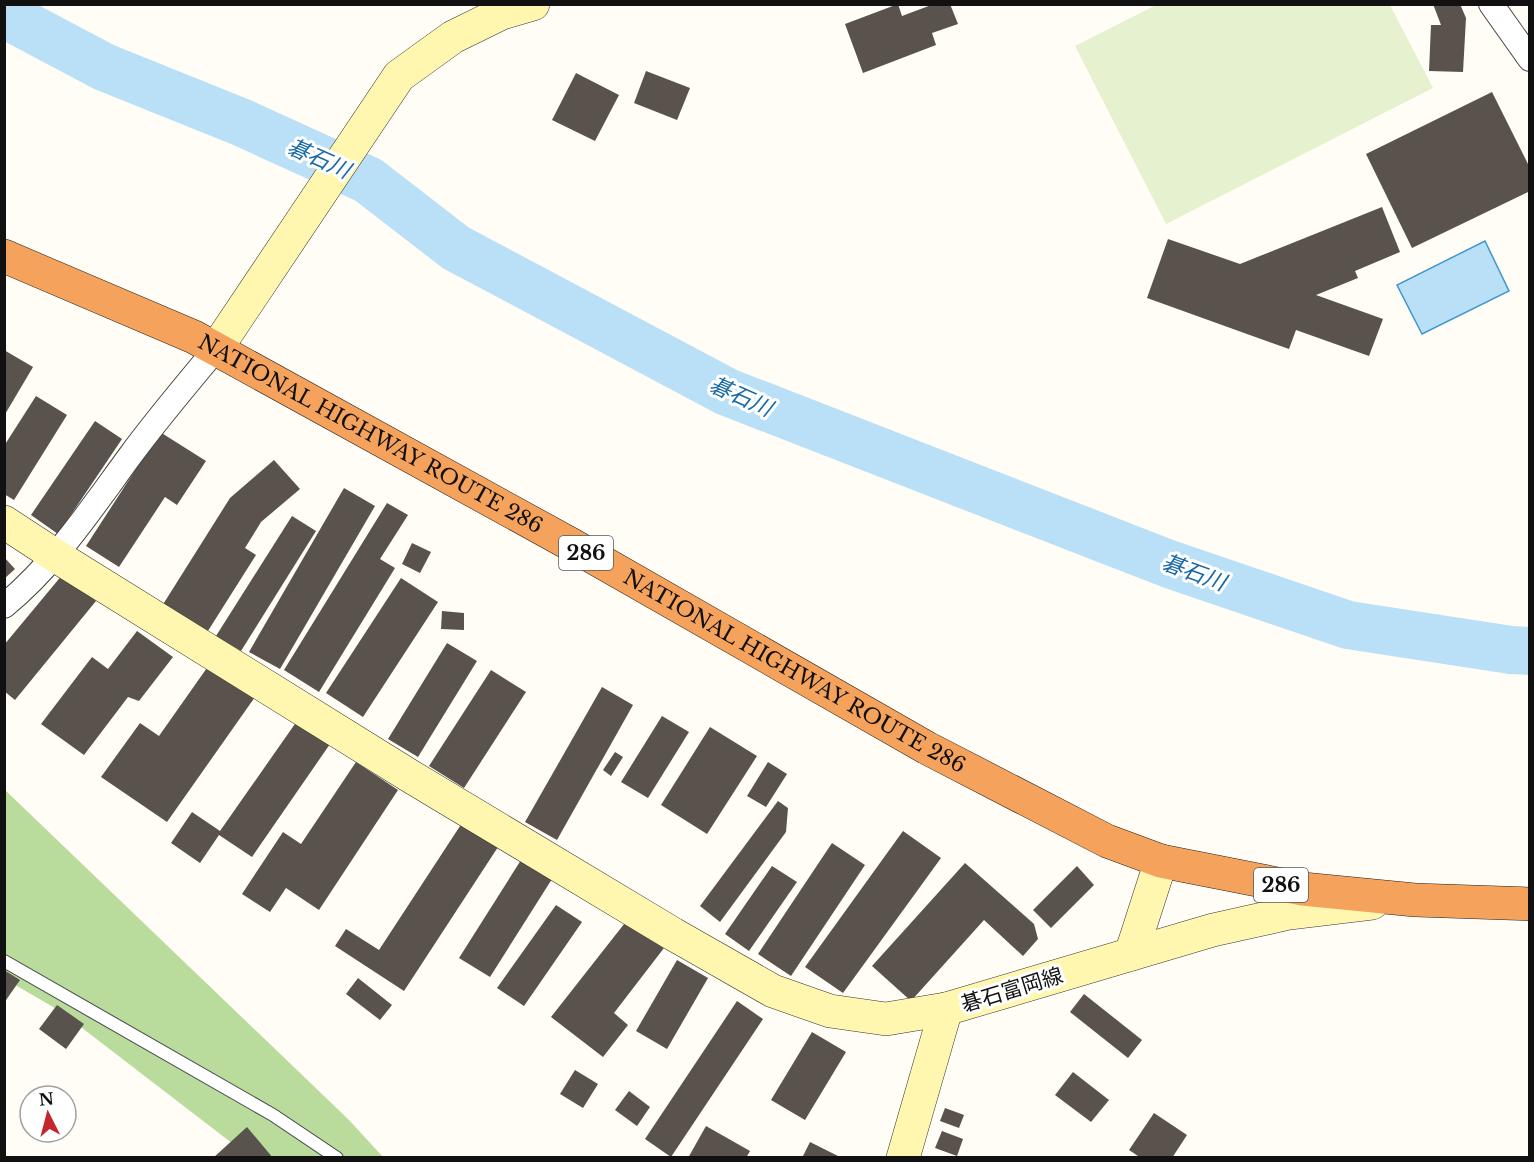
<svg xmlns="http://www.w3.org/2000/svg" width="1534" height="1162" font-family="'Libre Baskerville','Noto Sans JP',serif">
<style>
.forest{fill:#b9dc9c}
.pitch{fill:#e6f2cf}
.water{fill:#b9e0f7;stroke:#3f96cf;stroke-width:1.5}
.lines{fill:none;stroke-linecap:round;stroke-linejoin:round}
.river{stroke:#b9e0f7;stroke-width:48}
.building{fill:#5a524d}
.lane-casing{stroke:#444;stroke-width:14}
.street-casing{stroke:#444;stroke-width:26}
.secondary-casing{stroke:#333;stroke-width:34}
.highway-casing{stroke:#222;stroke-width:34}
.lane{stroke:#fff;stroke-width:12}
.street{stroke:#fff;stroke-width:24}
.secondary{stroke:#fff6b0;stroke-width:33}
.highway{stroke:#f5a25d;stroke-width:33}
.labels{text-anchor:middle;stroke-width:6;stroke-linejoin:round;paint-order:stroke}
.shield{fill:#fff;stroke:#585858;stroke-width:1.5}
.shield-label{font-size:20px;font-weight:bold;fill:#111}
.street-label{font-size:21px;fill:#111;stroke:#fff}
.water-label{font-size:22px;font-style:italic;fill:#1768a6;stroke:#fff}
</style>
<rect width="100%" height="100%" fill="#fffdf5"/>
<!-- forest -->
<polygon class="forest" points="4,789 349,1120 383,1157 250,1157 60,1011 5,979"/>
<!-- pitch -->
<polygon class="pitch" points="1156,5 1390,5 1433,88 1166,224 1075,46"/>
<!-- water -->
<polygon class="water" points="1485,241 1509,291 1422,334 1397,285"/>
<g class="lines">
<!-- river -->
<polyline class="river" points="4,14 104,67 243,123 368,180 456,248 727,392 1169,564 1348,625 1511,650 1530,651"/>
</g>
<!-- building -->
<g class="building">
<polygon points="898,4 902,16 934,4 950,4 958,24 932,33 936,45 863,73 845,24"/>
<polygon points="1433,4 1460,4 1466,18 1463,72 1429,71 1431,25 1441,25"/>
<polygon points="646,71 690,88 677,120 634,103"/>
<polygon points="576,73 619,95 595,141 552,120"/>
<polygon points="1492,92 1530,168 1530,191 1412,248 1366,154"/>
<polygon points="1382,207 1400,252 1355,271 1358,278 1316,295 1383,319 1369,356 1296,330 1289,349 1147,298 1168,239 1240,264"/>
<polygon points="4,350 33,367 4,416"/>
<polygon points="36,396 67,415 14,500 4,494 4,446"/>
<polygon points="95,421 122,439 58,534 31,515"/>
<polygon points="160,432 206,461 177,505 165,497 119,567 86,546"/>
<polygon points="274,460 300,489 261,522 245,548 256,555 206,634 162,606 230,498"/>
<polygon points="344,488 375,506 280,669 249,652"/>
<polygon points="387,503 408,515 380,559 395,568 319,692 284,670"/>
<polygon points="292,516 316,531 241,651 216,636"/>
<polygon points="412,543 431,552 420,573 402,564"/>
<polygon points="4,557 15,569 4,579"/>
<polygon points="63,574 96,601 15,700 4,691 4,645"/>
<polygon points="401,578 438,602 363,717 326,693"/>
<polygon points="442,611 464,613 464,630 441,629"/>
<polygon points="137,631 173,657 139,701 128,697 84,755 41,724 92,657 108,669"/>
<polygon points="447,643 477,661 418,757 388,739"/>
<polygon points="209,665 255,697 167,822 101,777 140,723 159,736"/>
<polygon points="491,670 526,692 464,788 429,766"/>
<polygon points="602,687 633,705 557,840 525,822"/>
<polygon points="662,716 689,732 648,798 621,782"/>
<polygon points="297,721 330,744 252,857 219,835 200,863 171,843 192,812 220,831"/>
<polygon points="710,727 757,756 707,834 661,805"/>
<polygon points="615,752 623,757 611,776 603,770"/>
<polygon points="356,762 398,790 319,910 286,888 270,912 242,894 283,832 301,844"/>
<polygon points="768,762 787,774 766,807 747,796"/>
<polygon points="778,801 788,808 786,832 720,922 700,906"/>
<polygon points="462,823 498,847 404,991 335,946 346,929 379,950"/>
<polygon points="903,831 941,858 843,993 805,967"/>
<polygon points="832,843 865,865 791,976 758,954"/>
<polygon points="521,860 552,879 490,977 459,958"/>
<polygon points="965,863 1034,924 1038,939 1023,956 984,920 911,1001 872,966"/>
<polygon points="772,866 797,882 749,951 725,934"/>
<polygon points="1077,866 1094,885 1051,928 1033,910"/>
<polygon points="556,905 582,922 524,1006 497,988"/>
<polygon points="628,919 664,948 614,1013 628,1025 603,1057 551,1017"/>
<polygon points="677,960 708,978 667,1049 636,1031"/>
<polygon points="4,970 20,980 4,1003"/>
<polygon points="358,978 392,1005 380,1020 346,994"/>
<polygon points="1084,994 1142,1040 1128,1058 1070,1012"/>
<polygon points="737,1001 763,1019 671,1157 645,1139"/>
<polygon points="57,1005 84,1024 66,1049 39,1029"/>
<polygon points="812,1032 846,1052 805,1120 771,1100"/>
<polygon points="575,1070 598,1084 583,1108 560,1094"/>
<polygon points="1073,1072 1109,1100 1091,1122 1055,1095"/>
<polygon points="629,1091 650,1107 637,1126 615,1110"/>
<polygon points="945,1108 964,1115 959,1128 940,1121"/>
<polygon points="1154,1113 1187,1135 1172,1158 1141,1158 1129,1150"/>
<polygon points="706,1126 750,1151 746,1158 688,1158"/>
<polygon points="247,1127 273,1158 213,1158"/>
<polygon points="942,1131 963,1139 957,1156 935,1148"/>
<polygon points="810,1142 842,1158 802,1158"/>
</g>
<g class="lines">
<defs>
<polyline id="lane" points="4,961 273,1115 337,1158"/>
<g id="street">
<polyline points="1491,4 1530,59"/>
<path d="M4,606C55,564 91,509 130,456C157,419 187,384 216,349"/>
</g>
<g id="secondary">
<polyline points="216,349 399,76 453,37 502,13 533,4"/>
<polyline points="4,522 56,556 410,776 673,934 773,991 830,1011 886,1019 946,1009"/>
<polyline points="1131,954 1161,861"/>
<polyline points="903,1158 946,1009 1213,930 1289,913 1372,903"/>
</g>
<g id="highway">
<path id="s1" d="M4,256L194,337L572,545L927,748L1107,841L1161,861L1303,889L1415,900L1530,904"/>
</g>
</defs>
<!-- lane casing -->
<use href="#lane" class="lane-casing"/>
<!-- street casing -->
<use href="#street" class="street-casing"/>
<!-- secondary casing -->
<use href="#secondary" class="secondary-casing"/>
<!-- highway casing -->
<use href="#highway" class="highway-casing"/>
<!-- lane -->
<use href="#lane" class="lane"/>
<!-- street -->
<use href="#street" class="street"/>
<!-- secondary -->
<use href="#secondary" class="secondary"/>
<!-- highway -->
<use href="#highway" class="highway"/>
</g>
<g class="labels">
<!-- shield labels -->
<g class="shield">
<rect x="559" y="536" width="54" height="34" rx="4.5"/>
<rect x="1254" y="868" width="54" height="34" rx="4.5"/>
</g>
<g class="shield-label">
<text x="586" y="560">286</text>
<text x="1281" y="892">286</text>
</g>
<!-- street labels -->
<g class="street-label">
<text dy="7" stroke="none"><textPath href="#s1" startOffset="408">NATIONAL HIGHWAY ROUTE 286</textPath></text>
<text dy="7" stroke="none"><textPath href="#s1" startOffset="894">NATIONAL HIGHWAY ROUTE 286</textPath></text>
<text transform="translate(1012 990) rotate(-17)" y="7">碁石富岡線</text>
</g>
<!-- water labels -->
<g class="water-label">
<text transform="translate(319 158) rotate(24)" y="8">碁石川</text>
<text transform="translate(741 396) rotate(24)" y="8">碁石川</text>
<text transform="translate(1194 572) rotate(20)" y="8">碁石川</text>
</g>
</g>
<!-- border -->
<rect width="1534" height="1162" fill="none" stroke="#111111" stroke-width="12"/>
<!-- north arrow -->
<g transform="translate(48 1114) rotate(354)"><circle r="28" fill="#ffffff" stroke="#a0a0a0" stroke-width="1.5"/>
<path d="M0-4.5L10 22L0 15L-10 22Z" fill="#c4262e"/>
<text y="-9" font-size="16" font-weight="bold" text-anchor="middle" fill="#111111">N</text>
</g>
</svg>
